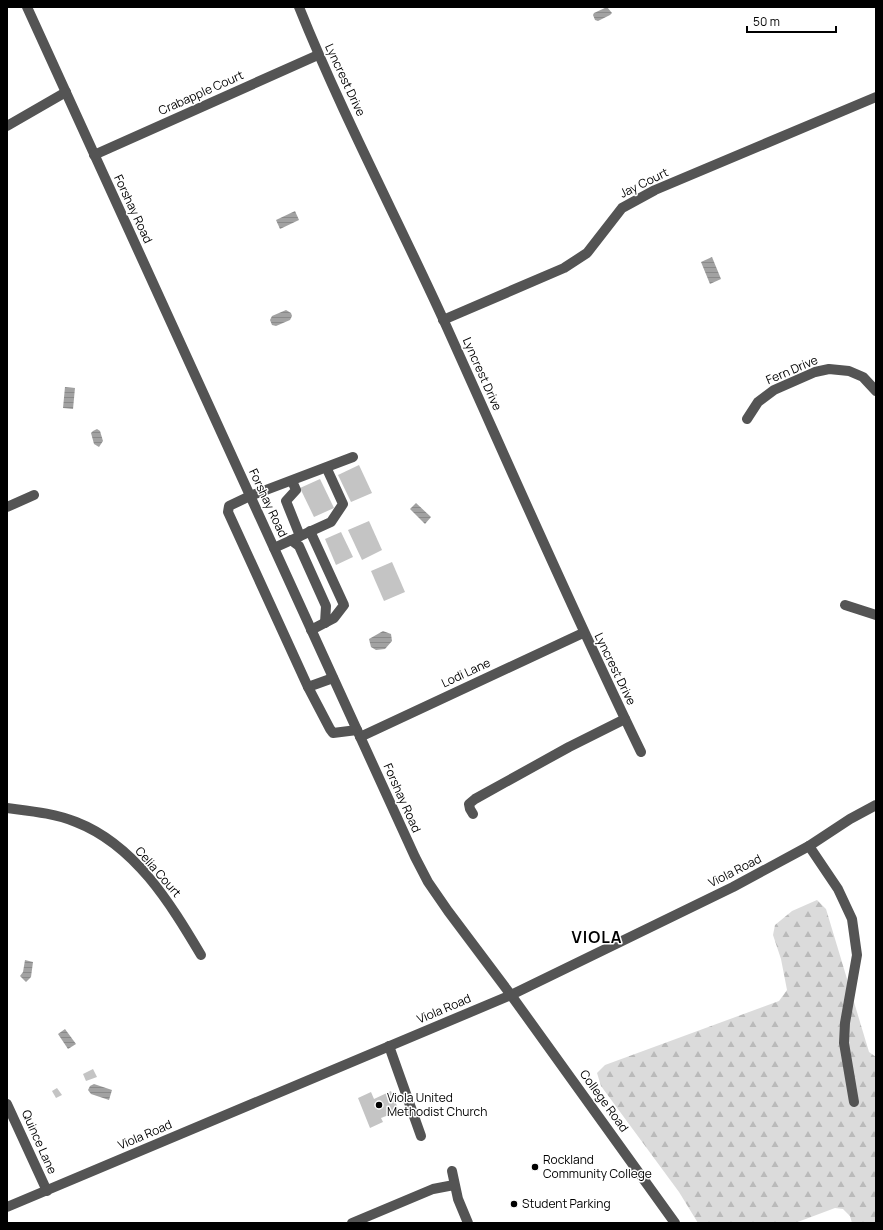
<svg xmlns="http://www.w3.org/2000/svg" width="883" height="1230" font-family="Manrope,sans-serif">
<style>
.forest{fill:url(#forest-firs)}
.water{fill:url(#water-rules)}
.building{fill:#c4c4c4}
.lines{fill:none;stroke-linecap:round;stroke-linejoin:round}
.minor{stroke:#545454;stroke-width:10}
.poi-dot{fill:#000;stroke:#fff;stroke-width:1.5}
.labels{text-anchor:middle;stroke-width:3;stroke-linejoin:round;paint-order:stroke}
.street-label{font-size:12px;fill:#000;stroke:#fff}
.poi-label{font-size:12px;fill:#000;stroke:#fff;text-anchor:start}
.district-label{font-size:16px;font-weight:bold;letter-spacing:1px;fill:#000;stroke:#fff}
</style>
<defs>
<pattern id="forest-firs" width="22" height="20" patternUnits="userSpaceOnUse"><rect width="22" height="20" fill="#dbdbdb"/><path d="M5 1l3.5 6h-7zM16 11l3.5 6h-7z" fill="#bababa"/></pattern>
<pattern id="water-rules" width="6" height="5" patternUnits="userSpaceOnUse"><rect width="6" height="5" fill="#a2a2a2"/><path d="M0 2.5h6" fill="none" stroke="#8a8a8a"/></pattern>
</defs>
<rect width="100%" height="100%" fill="#fff"/>
<!-- forest -->
<polygon class="forest" points="817,900 826,909 869,1052 876,1057 876,1223 852,1223 850,1216 843,1209 835,1208 795,1223 698,1223 679,1192 601,1086 597,1073 605,1065 779,1001 787,990 781,959 773,935 775,925 792,911"/>
<!-- water -->
<g class="water">
<polygon points="607,7 612,13 610,15 598,21 595,20 593,15 594,13"/>
<polygon points="295,211 299,220 280,229 276,220"/>
<polygon points="712,257 721,279 710,284 701,262"/>
<polygon points="286,310 291,313 292,316 290,320 276,326 272,325 270,320 272,316"/>
<polygon points="65,387 75,388 73,409 63,408"/>
<polygon points="97,429 100,431 103,441 99,447 94,444 91,433 93,431"/>
<polygon points="416,503 431,517 425,524 410,509"/>
<polygon points="383,631 391,634 392,641 385,649 376,650 371,647 369,639"/>
<polygon points="25,960 33,962 31,977 26,982 20,976 23,972"/>
<polygon points="65,1029 76,1044 68,1049 58,1034"/>
<polygon points="94,1084 112,1090 109,1100 91,1094 88,1090 90,1086"/>
</g>
<!-- building -->
<g class="building">
<polygon points="359,465 372,493 351,502 338,475"/>
<polygon points="320,479 334,508 314,517 300,488"/>
<polygon points="369,521 382,550 362,560 348,530"/>
<polygon points="341,532 353,557 336,565 325,539"/>
<polygon points="392,562 405,592 384,601 371,571"/>
<polygon points="93,1069 97,1077 86,1081 83,1074"/>
<polygon points="57,1088 62,1095 56,1098 52,1091"/>
<polygon points="391,1091 399,1111 381,1118 383,1122 370,1128 358,1098 371,1092 374,1099"/>
</g>
<g class="lines">
<!-- minor -->
<g class="minor">
<polyline points="27,7 415,857 428,882 448,911 511,995 675,1223"/>
<path d="M299,7C342,114 396,216 444,321C509,465 572,610 641,752"/>
<polyline points="7,126 66,92"/>
<polyline points="94,155 318,55"/>
<polyline points="443,320 564,268 587,253 622,208 655,190 876,97"/>
<polyline points="747,419 758,402 774,390 815,372 829,369 849,371 863,377 876,391"/>
<polyline points="292,481 296,490 286,501 300,536"/>
<polyline points="7,507 34,495"/>
<polyline points="310,531 344,605 334,618 311,630"/>
<polyline points="291,540 299,546 326,606 325,623"/>
<polyline points="274,548 331,522 343,504 327,469"/>
<polyline points="845,605 876,615"/>
<polyline points="333,678 308,687 330,729 333,733 357,730"/>
<polyline points="308,687 228,512 229,506 250,496 353,457"/>
<polyline points="360,737 583,633"/>
<path d="M7,808C30,811 54,813 76,822C135,845 170,903 201,955"/>
<polyline points="473,814 470,809 469,804 475,799 569,747 625,719"/>
<polyline points="809,846 838,889 852,919 857,955 845,1023 844,1043 854,1102"/>
<polyline points="389,1046 421,1136"/>
<polyline points="7,1104 47,1191"/>
<polyline points="452,1171 458,1199 468,1223"/>
<polyline points="7,1207 511,995 733,887 809,846 850,819 876,805"/>
<polyline points="352,1223 433,1189 454,1185"/>
</g>
</g>
<!-- markers -->
<g class="poi-dot">
<circle cx="379" cy="1105" r="4"/>
<circle cx="535" cy="1167" r="4"/>
<circle cx="514" cy="1204" r="4"/>
</g>
<g class="labels">
<!-- street labels -->
<g class="street-label">
<text transform="translate(345 80) rotate(65)" y="4">Lyncrest Drive</text>
<text transform="translate(201 93) rotate(-24)" y="4">Crabapple Court</text>
<text transform="translate(644 183) rotate(-26)" y="4">Jay Court</text>
<text transform="translate(133 209) rotate(65)" y="4">Forshay Road</text>
<text transform="translate(792 370) rotate(-23)" y="4">Fern Drive</text>
<text transform="translate(482 374) rotate(66)" y="4">Lyncrest Drive</text>
<text transform="translate(268 503) rotate(65)" y="4">Forshay Road</text>
<text transform="translate(615 669) rotate(64)" y="4">Lyncrest Drive</text>
<text transform="translate(466 673) rotate(-25)" y="4">Lodi Lane</text>
<text transform="translate(402 798) rotate(66)" y="4">Forshay Road</text>
<text transform="translate(735 871) rotate(-27)" y="4">Viola Road</text>
<text transform="translate(158 872) rotate(49)" y="4">Celia Court</text>
<text transform="translate(444 1009) rotate(-23)" y="4">Viola Road</text>
<text transform="translate(604 1101) rotate(54)" y="4">College Road</text>
<text transform="translate(145 1135) rotate(-23)" y="4">Viola Road</text>
<text transform="translate(39 1142) rotate(66)" y="4">Quince Lane</text>
</g>
<!-- poi labels -->
<g class="poi-label">
<text x="387" y="1102">Viola United<tspan x="387" dy="14">Methodist Church</tspan></text>
<text x="543" y="1164">Rockland<tspan x="543" dy="14">Community College</tspan></text>
<text x="522" y="1208">Student Parking</text>
</g>
<!-- district labels -->
<g class="district-label">
<text x="597" y="943">VIOLA</text>
</g>
</g>
<!-- border -->
<rect width="883" height="1230" fill="none" stroke="#000000" stroke-width="16"/>
<!-- scale -->
<path d="M747 26v6h89v-6" fill="none" stroke="#000000" stroke-width="2"/>
<text x="753" y="26" font-size="12" fill="#000000" stroke="#ffffff" stroke-width="3" paint-order="stroke">50 m</text>
</svg>
